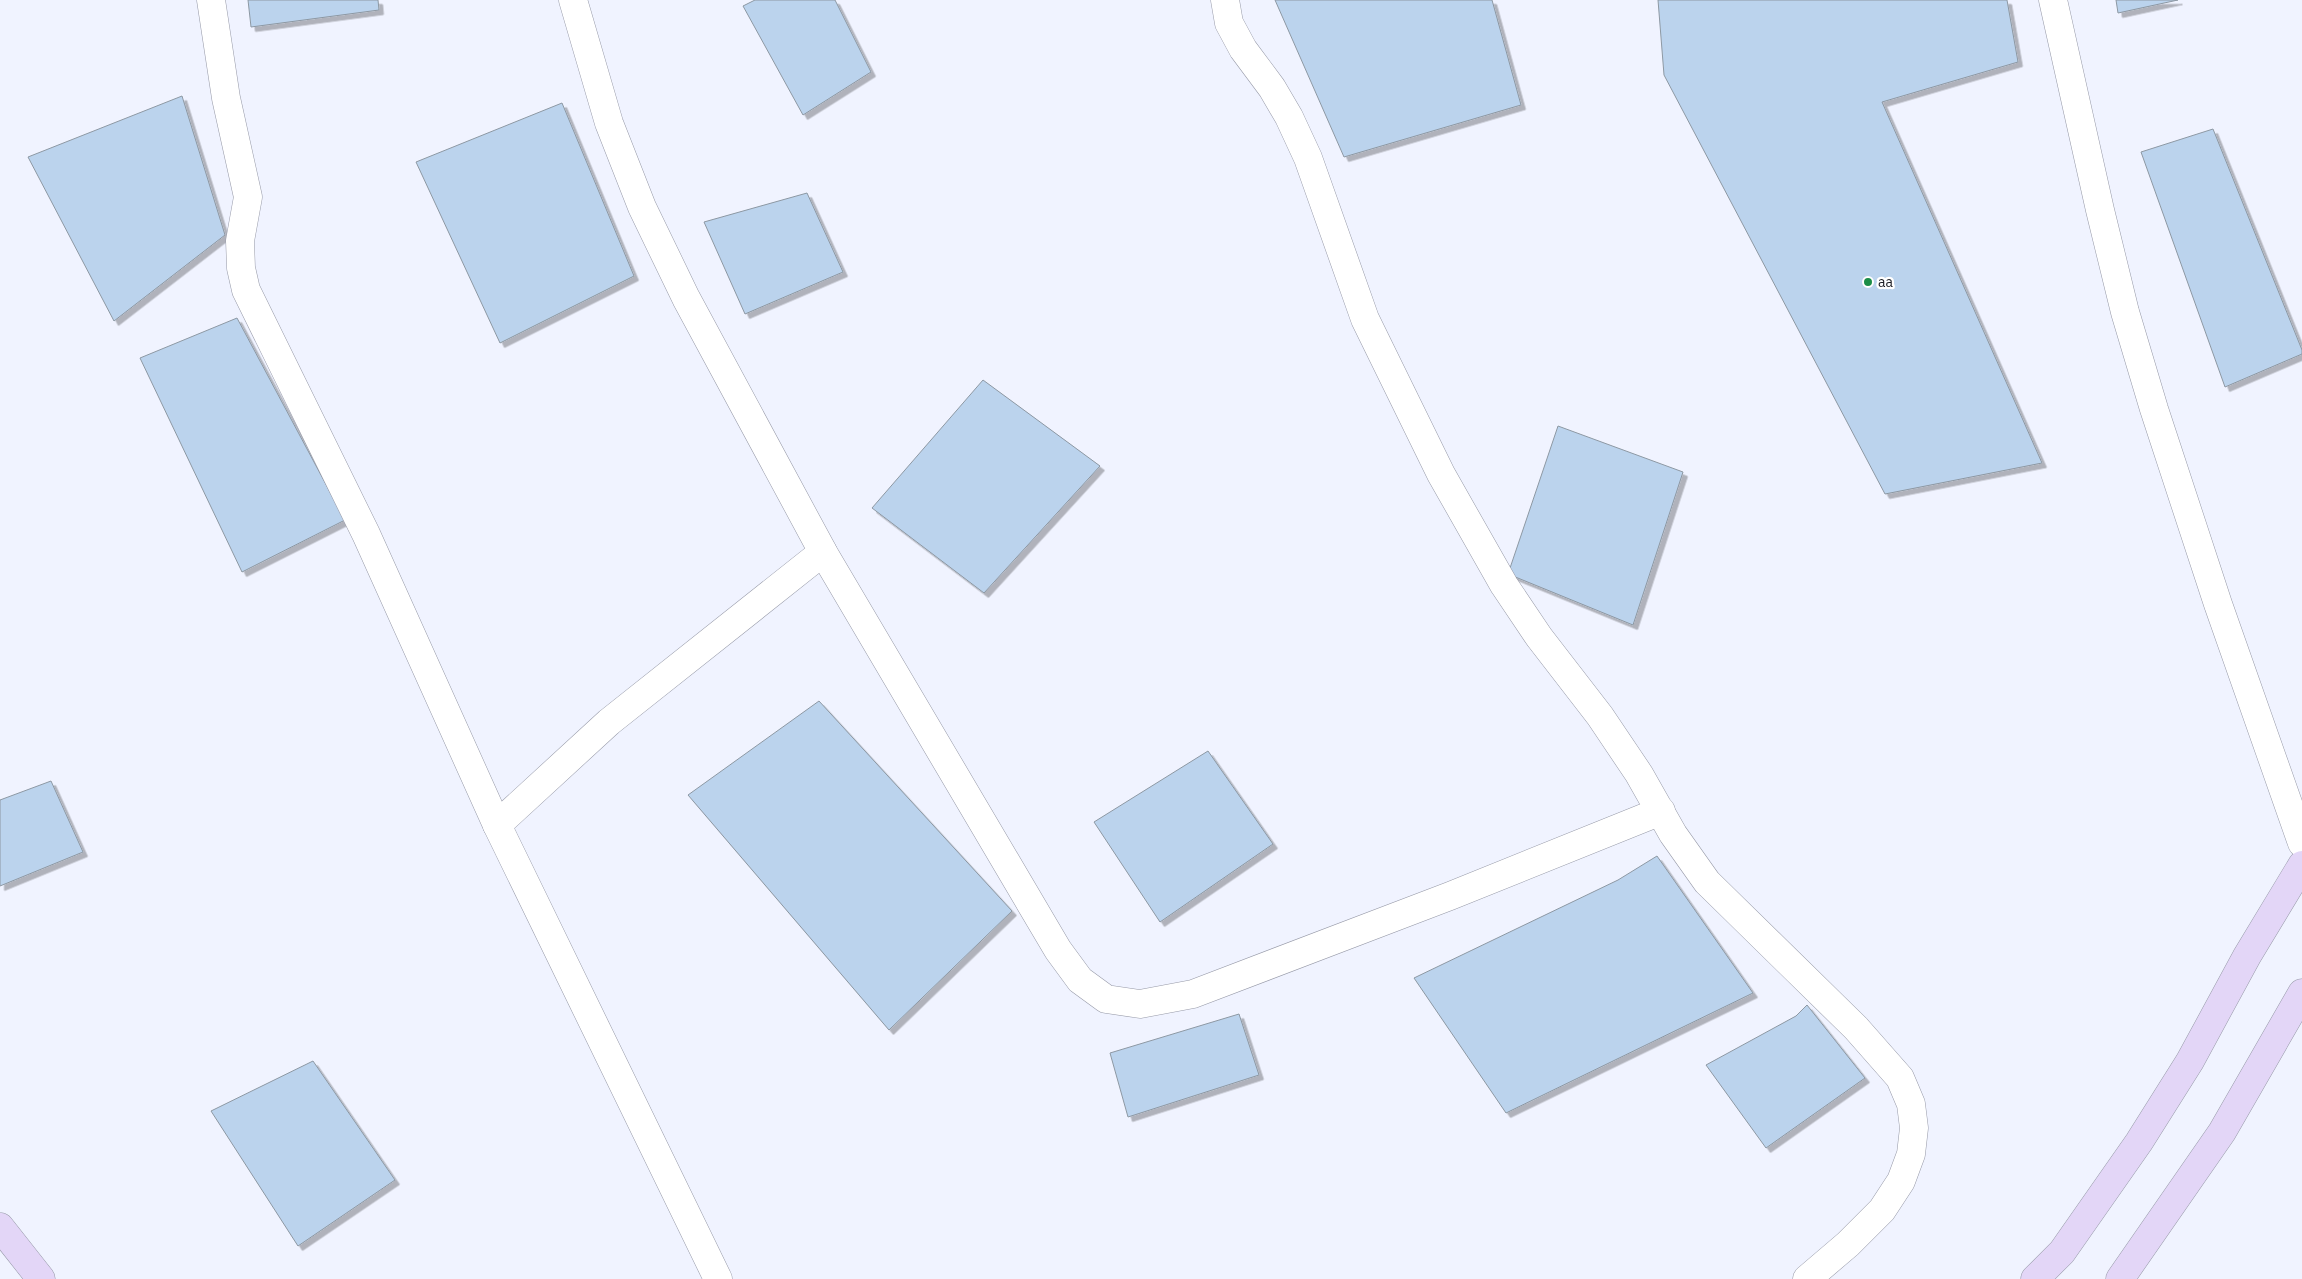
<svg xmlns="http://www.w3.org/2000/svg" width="2302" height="1279" font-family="'IBM Plex Sans',sans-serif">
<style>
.building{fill:#bbd3ed;stroke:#8d98a3;filter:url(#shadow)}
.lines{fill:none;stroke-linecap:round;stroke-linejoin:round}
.minor-casing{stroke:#979aa8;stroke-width:29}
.secondary-casing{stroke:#979aa8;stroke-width:29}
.minor{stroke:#fff;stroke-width:28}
.secondary{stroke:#e3d6f7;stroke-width:28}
.poi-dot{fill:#1b8d47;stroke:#fff;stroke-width:2}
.labels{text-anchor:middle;stroke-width:4.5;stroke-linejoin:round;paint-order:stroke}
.poi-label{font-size:14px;fill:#1a1b21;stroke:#fff;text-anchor:start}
</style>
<defs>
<filter id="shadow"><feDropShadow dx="4.5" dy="4.5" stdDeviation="0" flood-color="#0004"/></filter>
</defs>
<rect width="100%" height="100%" fill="#f0f3ff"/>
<!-- building -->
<g class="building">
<polygon points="248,0 378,0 379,10 251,27"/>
<polygon points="755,0 835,0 871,72 803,115 743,6"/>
<polygon points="1275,0 1492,0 1521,105 1344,157"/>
<polygon points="1658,0 2007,0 2018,62 1882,102 2042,463 1885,494 1664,75"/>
<polygon points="2116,0 2178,0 2118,13"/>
<polygon points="182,96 225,235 114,321 28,157"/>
<polygon points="562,103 634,276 500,343 416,162"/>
<polygon points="2213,129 2302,350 2302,354 2225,387 2141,152"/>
<polygon points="807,193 843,272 745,314 704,222"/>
<polygon points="237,318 345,520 242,572 140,358"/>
<polygon points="983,380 1100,466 984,593 872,508"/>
<polygon points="1558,426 1683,472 1633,625 1508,574"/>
<polygon points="819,701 1012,911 889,1030 688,795"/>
<polygon points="1208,751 1273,844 1160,922 1094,822"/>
<polygon points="51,781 83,852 0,886 0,800"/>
<polygon points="1657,856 1753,993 1506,1113 1414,978 1618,880"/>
<polygon points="1807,1005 1865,1078 1766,1148 1706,1065 1796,1016"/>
<polygon points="1239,1014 1259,1075 1128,1117 1110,1053"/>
<polygon points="313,1061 395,1180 298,1246 211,1111"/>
</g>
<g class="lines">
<defs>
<g id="minor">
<polyline points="211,0 226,98 248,197 240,241 241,268 246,290 366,534 497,825 718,1279"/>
<polyline points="573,0 609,123 642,207 686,298 823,552 1058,950 1080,980 1106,999 1140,1004 1193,994 1450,896 1661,811"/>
<polyline points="1225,0 1229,23 1243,49 1272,88 1289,117 1308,158 1365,319 1441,474 1504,585 1539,637 1600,716 1639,774 1673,834 1707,882 1856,1028 1900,1078 1911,1104 1914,1128 1911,1154 1901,1181 1882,1210 1848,1244 1807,1279"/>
<polyline points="2053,0 2100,210 2125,312 2154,409 2218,604 2302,843"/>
<polyline points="497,825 609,722 823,552"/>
</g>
<g id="secondary">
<polyline points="0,1227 41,1279"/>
<polyline points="2035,1279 2062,1252 2139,1142 2190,1061 2247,956 2302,865"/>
<polyline points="2120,1279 2222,1132 2302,993"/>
</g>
</defs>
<!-- minor casing -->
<use href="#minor" class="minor-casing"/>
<!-- secondary casing -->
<use href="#secondary" class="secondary-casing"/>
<!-- minor -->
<use href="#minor" class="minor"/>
<!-- secondary -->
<use href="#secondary" class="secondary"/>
</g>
<!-- markers -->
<circle class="poi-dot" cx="1868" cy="282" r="5"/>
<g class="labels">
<!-- poi labels -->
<g class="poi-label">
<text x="1878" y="287">aa</text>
</g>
</g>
</svg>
